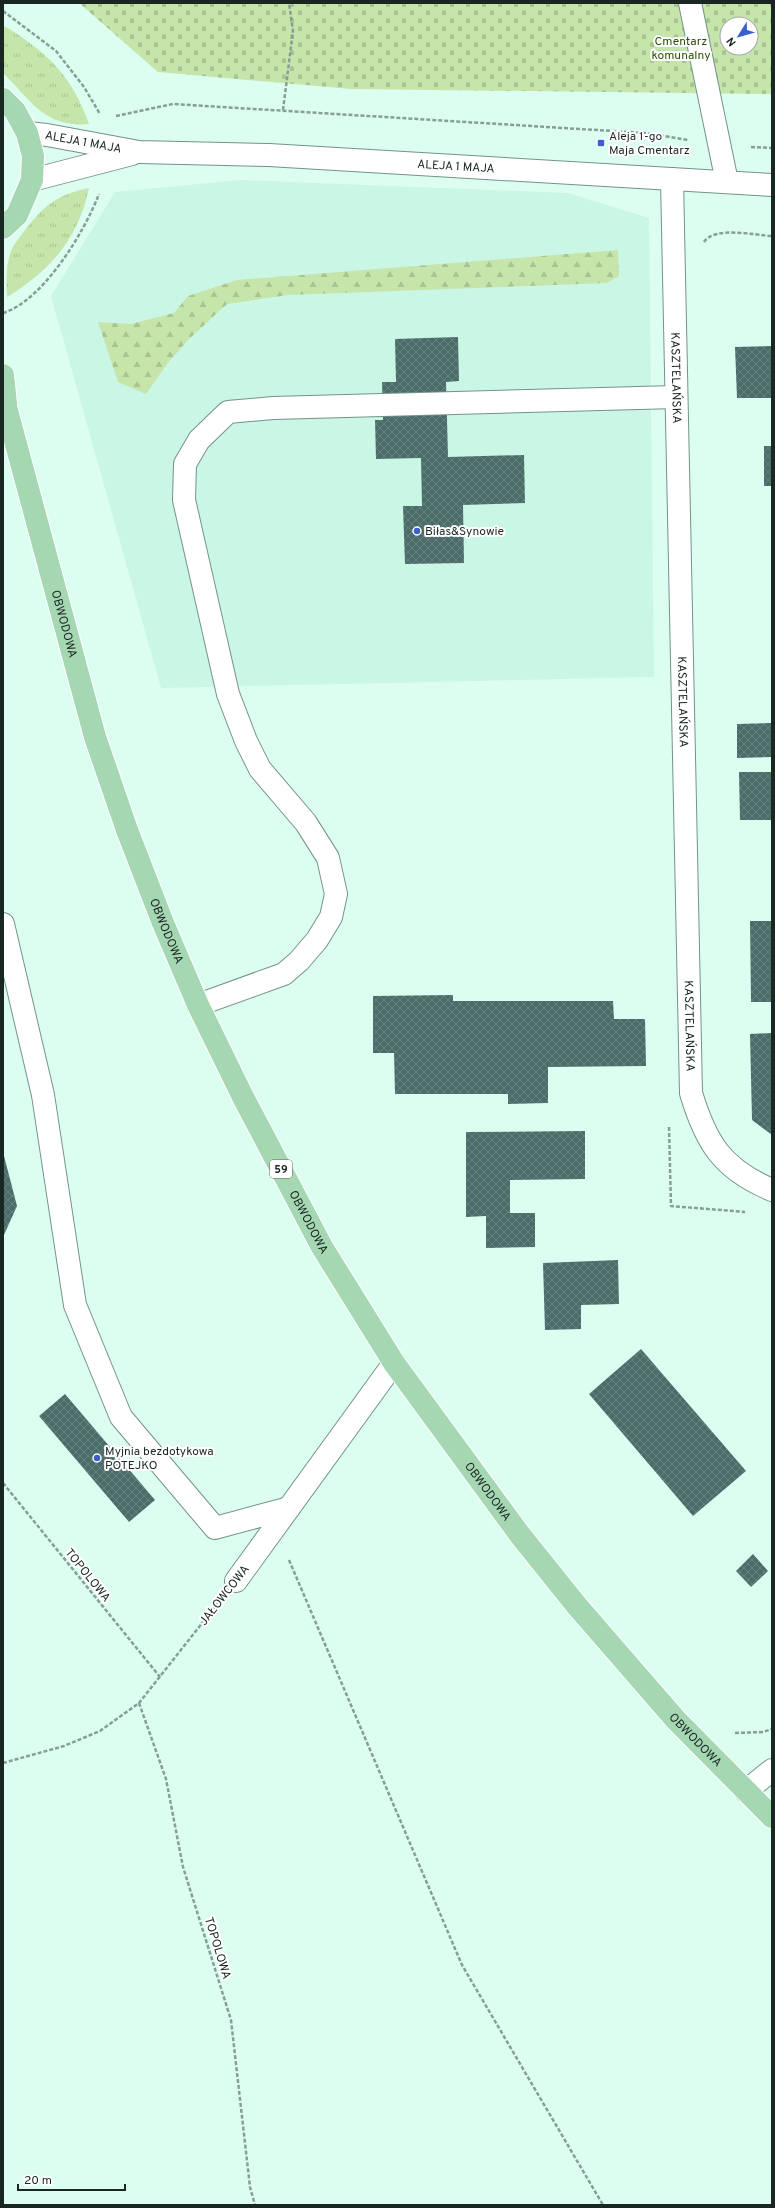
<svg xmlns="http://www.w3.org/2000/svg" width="775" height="2208" font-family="Overpass,sans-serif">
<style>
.built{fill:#caf6e5}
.grass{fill:url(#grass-tufts)}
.forest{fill:url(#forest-firs)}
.cemetery{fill:url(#cemetery-stones);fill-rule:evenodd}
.building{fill:url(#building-cross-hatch)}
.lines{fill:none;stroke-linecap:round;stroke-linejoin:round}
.minor-casing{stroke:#739387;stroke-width:24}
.major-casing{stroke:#fff;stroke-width:24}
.path{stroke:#869f95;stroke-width:2.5;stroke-dasharray:4 2;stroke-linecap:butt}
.minor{stroke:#fff;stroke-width:22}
.major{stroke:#a5d7b2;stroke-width:22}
.poi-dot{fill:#3b5fd0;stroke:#fff;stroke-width:1.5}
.labels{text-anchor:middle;stroke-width:4;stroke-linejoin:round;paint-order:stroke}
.shield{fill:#fff;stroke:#5e6764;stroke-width:1}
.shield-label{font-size:11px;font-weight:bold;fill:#192621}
.park-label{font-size:12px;fill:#2f4f03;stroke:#fff}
.poi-label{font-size:12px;fill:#192621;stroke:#fff;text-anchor:start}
.street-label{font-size:12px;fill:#192621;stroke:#fff}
</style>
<defs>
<pattern id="grass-tufts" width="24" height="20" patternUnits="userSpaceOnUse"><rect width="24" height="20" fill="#c5e5aa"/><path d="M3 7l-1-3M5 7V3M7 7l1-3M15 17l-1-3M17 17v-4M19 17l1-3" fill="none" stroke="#a9c492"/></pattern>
<pattern id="forest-firs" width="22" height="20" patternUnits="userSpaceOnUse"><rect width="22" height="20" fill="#c5e5aa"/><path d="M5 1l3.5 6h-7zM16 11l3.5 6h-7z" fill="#a9c492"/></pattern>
<pattern id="cemetery-stones" width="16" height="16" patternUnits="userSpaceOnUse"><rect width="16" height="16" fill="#c5e5aa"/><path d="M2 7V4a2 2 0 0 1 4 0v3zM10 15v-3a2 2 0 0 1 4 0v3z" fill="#a9c492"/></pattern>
<pattern id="building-cross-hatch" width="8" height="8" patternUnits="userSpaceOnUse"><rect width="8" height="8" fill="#4b6d6a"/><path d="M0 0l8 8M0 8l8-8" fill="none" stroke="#67817e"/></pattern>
</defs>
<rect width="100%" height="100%" fill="#dcfef1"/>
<!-- built -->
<polygon class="built" points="240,180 568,193 649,218 654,677 161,688 51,296 115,192"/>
<!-- grass -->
<g class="grass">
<path d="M3,26C11,29 19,35 27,41C58,63 76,87 89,124C44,128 31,100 3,73Z"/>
<path d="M89,188C78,239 51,270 7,297C6,283 6,268 10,254C12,247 18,239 23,233C43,206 56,195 89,188Z"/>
</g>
<!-- forest -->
<polygon class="forest" points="618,250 619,276 607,283 288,295 227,304 189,339 167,364 146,394 118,382 98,322 131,324 174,313 188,296 237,280"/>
<!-- cemetery -->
<path class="cemetery" d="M79,3H772V94L351,89L158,72ZM727,24H751V48H727Z"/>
<!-- building -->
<g class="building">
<polygon points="458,337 459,381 446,382 448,457 524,455 525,503 463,505 464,563 405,564 403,506 422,506 421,458 376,459 375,420 383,420 382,382 396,382 395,339"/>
<polygon points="772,346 772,398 737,398 735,347"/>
<rect x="764" y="446" width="8" height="40"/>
<polygon points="772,723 772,757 737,758 737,724"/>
<polygon points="739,772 772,772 772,820 740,820"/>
<polygon points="750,921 772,921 772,1002 751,1002"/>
<polygon points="453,995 453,1001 613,1001 614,1019 645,1019 646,1066 548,1067 548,1103 508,1104 508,1094 395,1094 394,1053 373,1053 373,996"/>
<polygon points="772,1033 772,1135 752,1120 750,1034"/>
<polygon points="585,1131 585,1179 510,1180 510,1213 535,1213 535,1247 486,1248 486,1216 466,1217 466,1132"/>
<polygon points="3,1152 17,1206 3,1237"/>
<polygon points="618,1260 619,1304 581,1305 581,1329 545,1330 543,1263"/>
<polygon points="641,1349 746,1471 693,1516 589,1394"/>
<polygon points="65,1394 155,1500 129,1522 39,1416"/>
<polygon points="753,1554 768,1571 751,1587 736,1571"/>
</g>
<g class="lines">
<defs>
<g id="minor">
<polyline points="690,3 727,182"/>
<path id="s1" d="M27,133L47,135L139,152L269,155L772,185"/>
<path id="s2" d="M672,179L691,1093C706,1143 722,1169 772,1190"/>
<polyline points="32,180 132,154"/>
<polyline points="3,924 43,1095 75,1305 121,1417 215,1528 289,1508"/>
<polyline points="198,1005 284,974 299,961 317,940 331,917 336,894 328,858 306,823 260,769 246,741 228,694 184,500 185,464 199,440 228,412 273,408 676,397"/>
<polyline points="236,1581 394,1363"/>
<polyline points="746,1791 772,1770"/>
</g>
<g id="major">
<polyline points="3,99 15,111 27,133 33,156 32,180 17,215 3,228"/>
<polyline points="3,375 6,404"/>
<path id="s3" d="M3,396L95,737L127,830L163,923L198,1005L243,1097L322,1247L394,1363L520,1535L577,1606L676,1720L772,1817"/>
</g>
</defs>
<!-- minor casing -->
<use href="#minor" class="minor-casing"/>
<!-- major casing -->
<use href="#major" class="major-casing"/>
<!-- path -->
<g class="path">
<polyline points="3,11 56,51 84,87 100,114"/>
<polyline points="283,110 293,31 289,3"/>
<polyline points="116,116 173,104 645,133 688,140"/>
<polyline points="751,147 772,148"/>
<path d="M704,242C714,226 754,235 772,236"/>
<path d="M3,313C43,301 85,231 99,194"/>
<polyline points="669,1127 671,1206 745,1212"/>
<polyline points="3,1483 160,1677"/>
<polyline points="289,1560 462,1965 603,2205"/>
<polyline points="139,1703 166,1779 183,1867 231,2020 250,2187 255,2205"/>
<polyline points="735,1733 763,1732 772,1729"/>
<polyline points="3,1763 64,1746 100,1731 139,1703 218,1603"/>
</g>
<!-- minor -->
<use href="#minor" class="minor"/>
<!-- major -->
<use href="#major" class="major"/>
</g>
<!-- markers -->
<g class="poi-dot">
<rect x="597" y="139" width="8" height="8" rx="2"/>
<circle cx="417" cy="531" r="4"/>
<circle cx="97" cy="1458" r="4"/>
</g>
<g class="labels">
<!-- shield labels -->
<rect class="shield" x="270" y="1160" width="22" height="18" rx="3"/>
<g class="shield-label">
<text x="281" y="1173">59</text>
</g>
<!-- park labels -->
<g class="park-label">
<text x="681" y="45">Cmentarz<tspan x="681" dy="14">komunalny</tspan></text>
</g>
<!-- poi labels -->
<g class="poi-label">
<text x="609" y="140">Aleja 1-go<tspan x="609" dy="14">Maja Cmentarz</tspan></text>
<text x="425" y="535">Biłas&amp;Synowie</text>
<text x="105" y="1455">Myjnia bezdotykowa<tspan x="105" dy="14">POTEJKO</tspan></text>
</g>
<!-- street labels -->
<g class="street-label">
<text dy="4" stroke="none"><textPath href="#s1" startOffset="57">ALEJA 1 MAJA</textPath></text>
<text dy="4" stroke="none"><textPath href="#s1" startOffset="431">ALEJA 1 MAJA</textPath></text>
<text dy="4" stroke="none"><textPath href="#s2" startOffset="199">KASZTELAŃSKA</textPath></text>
<text dy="4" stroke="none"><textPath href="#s3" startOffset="236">OBWODOWA</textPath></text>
<text dy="4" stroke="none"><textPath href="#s2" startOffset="523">KASZTELAŃSKA</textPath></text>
<text dy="4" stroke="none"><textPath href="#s3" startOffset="560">OBWODOWA</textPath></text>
<text dy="4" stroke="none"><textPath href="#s2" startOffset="847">KASZTELAŃSKA</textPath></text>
<text dy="4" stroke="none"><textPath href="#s3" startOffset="884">OBWODOWA</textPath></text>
<text dy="4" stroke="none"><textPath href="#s3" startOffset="1208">OBWODOWA</textPath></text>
<text transform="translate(88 1575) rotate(51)" y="4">TOPOLOWA</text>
<text transform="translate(224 1595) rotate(-52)" y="4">JAŁOWCOWA</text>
<text dy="4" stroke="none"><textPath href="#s3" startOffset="1532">OBWODOWA</textPath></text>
<text transform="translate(218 1948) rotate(73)" y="4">TOPOLOWA</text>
</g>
</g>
<!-- border -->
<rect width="775" height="2208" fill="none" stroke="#192621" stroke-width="8"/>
<!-- north arrow -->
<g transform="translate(739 36) rotate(233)"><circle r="19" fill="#ffffff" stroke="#a3a8a6"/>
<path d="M0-3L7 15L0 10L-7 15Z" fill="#3b5fd0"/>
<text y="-6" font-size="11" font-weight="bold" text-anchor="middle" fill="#192621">N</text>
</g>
<!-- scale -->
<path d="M18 2184v6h107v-6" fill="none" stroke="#192621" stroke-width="2"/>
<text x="24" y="2184" font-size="12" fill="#192621" stroke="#ffffff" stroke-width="3" paint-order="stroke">20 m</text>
</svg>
